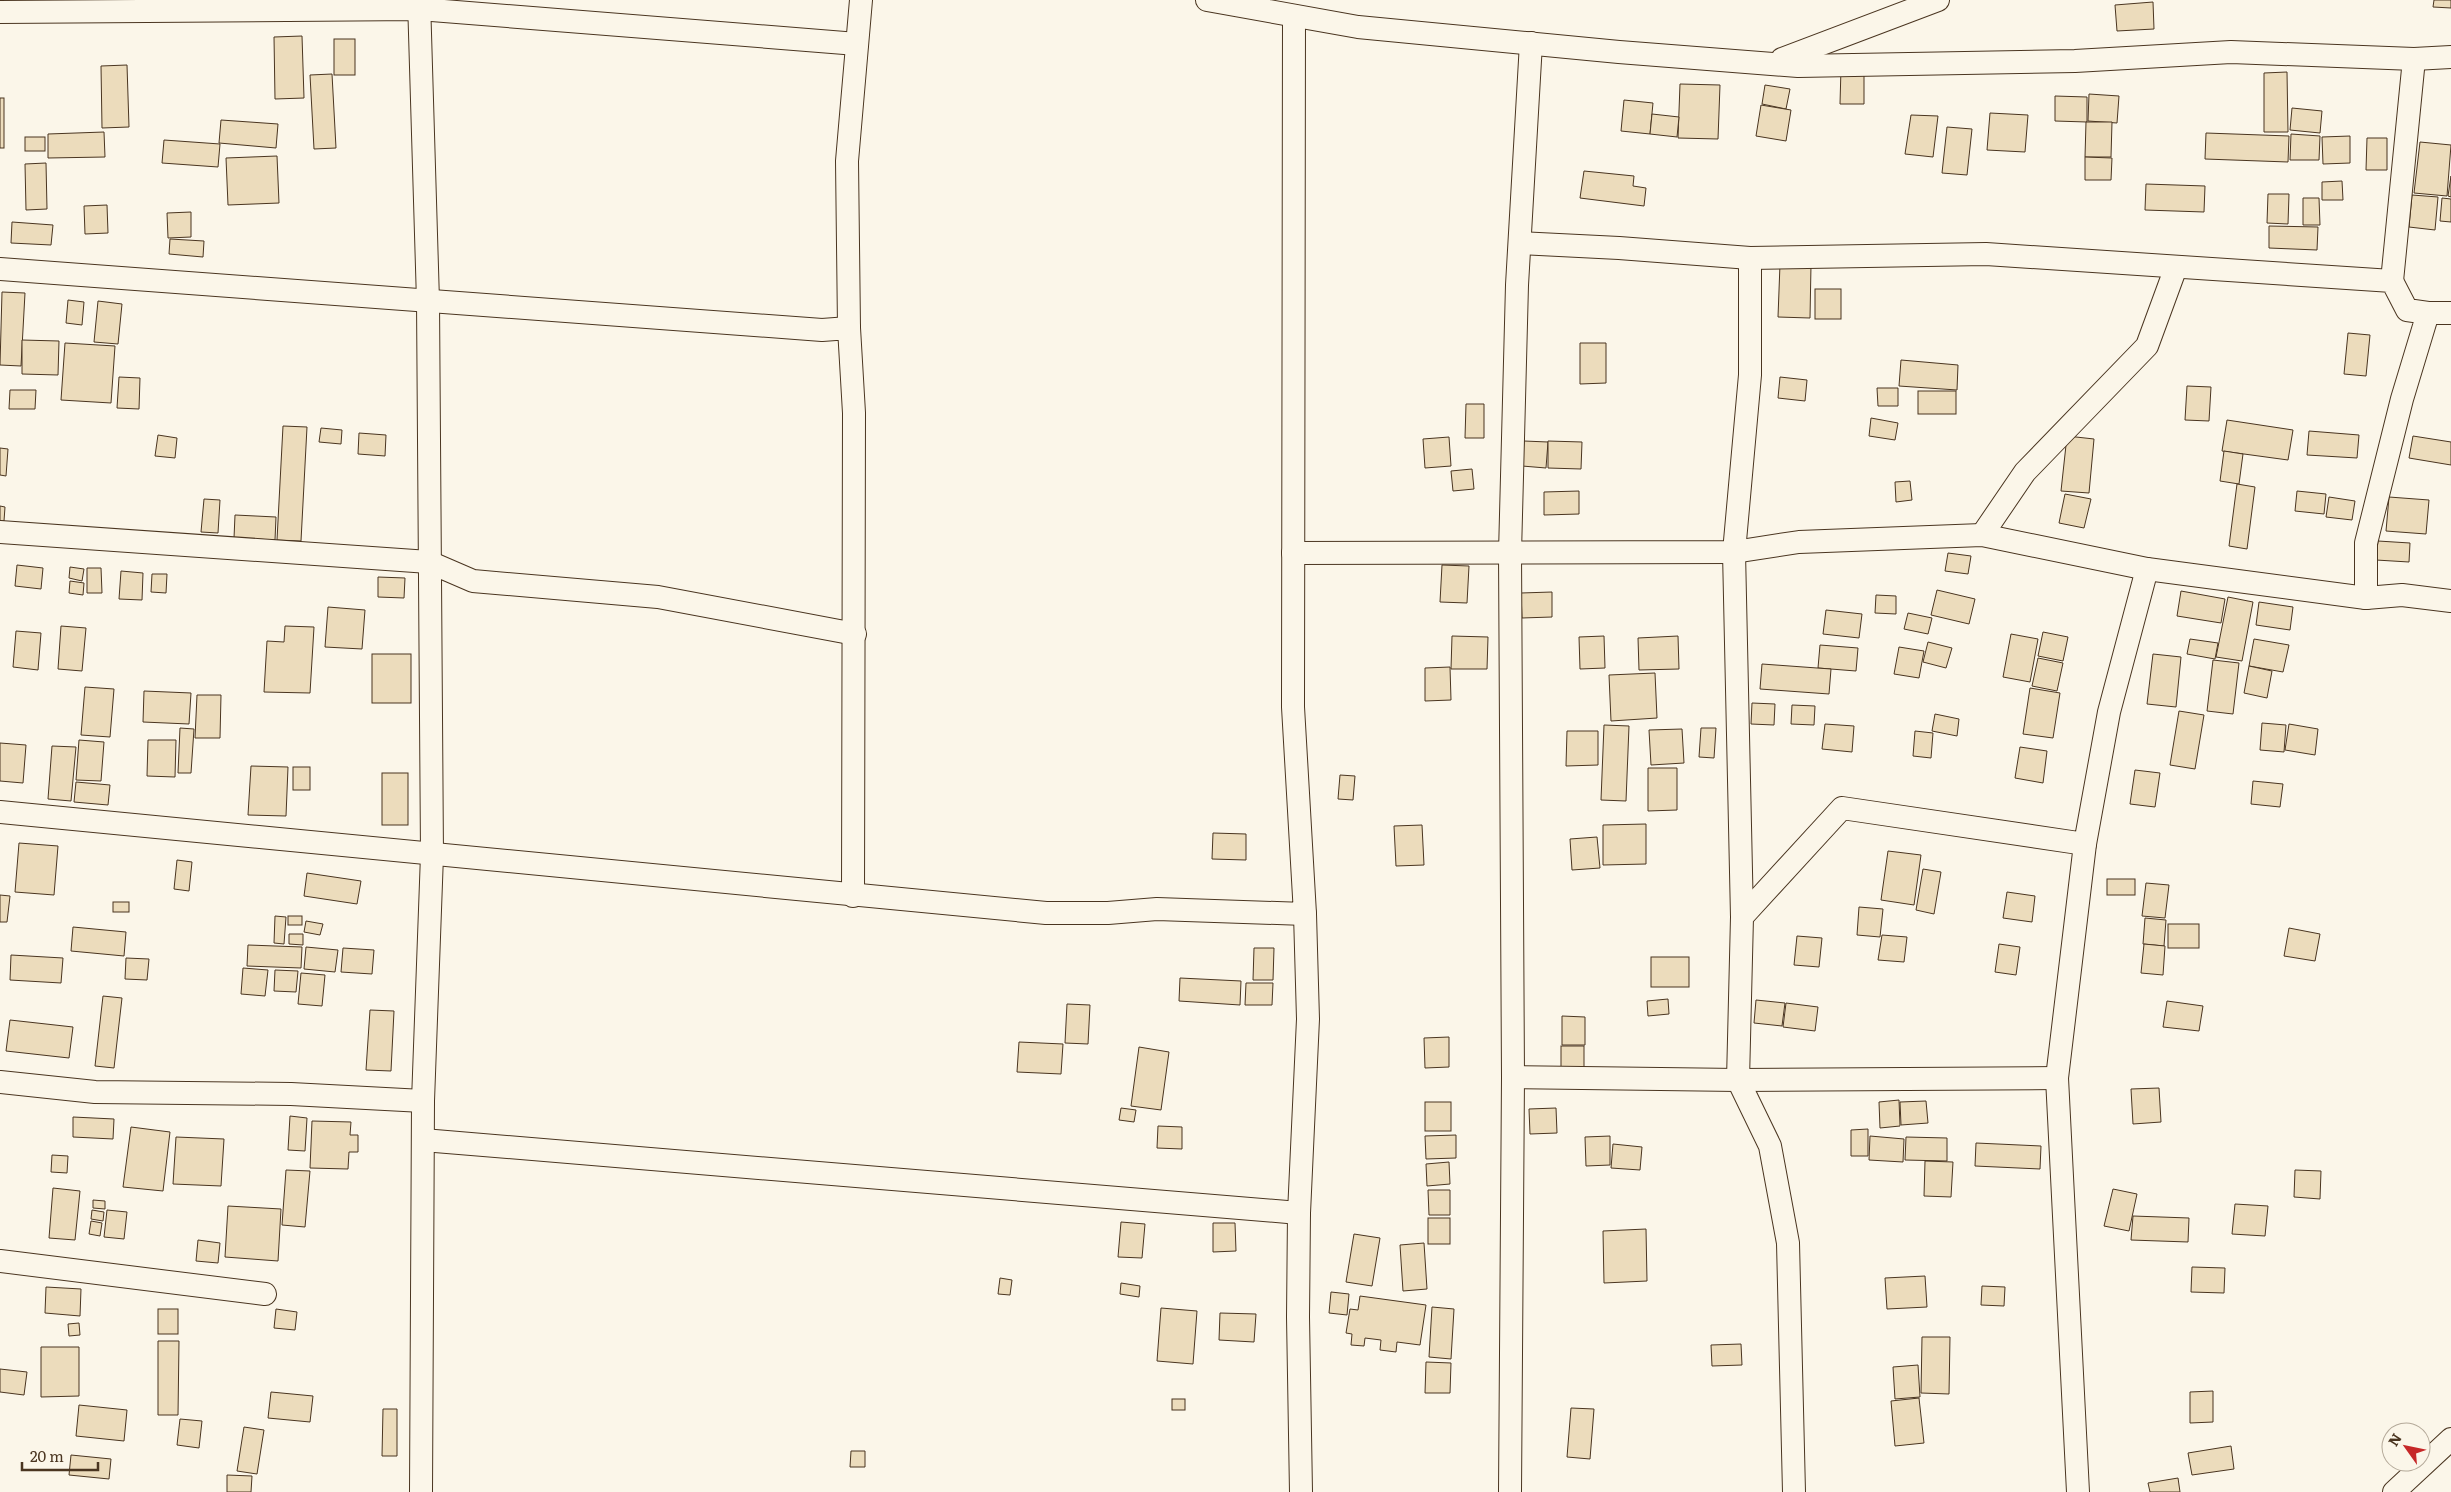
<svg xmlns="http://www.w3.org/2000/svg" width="2451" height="1492" font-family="Literata,serif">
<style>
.building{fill:#ecdcbc;stroke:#4a3520}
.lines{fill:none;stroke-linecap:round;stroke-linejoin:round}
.street-casing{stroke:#4a3520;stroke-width:24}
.street{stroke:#fbf6e9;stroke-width:22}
</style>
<rect width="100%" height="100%" fill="#fbf6e9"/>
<!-- building -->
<g class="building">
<polygon points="2434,0 2451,0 2451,8 2433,7"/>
<polygon points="2153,2 2154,29 2117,31 2115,5"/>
<polygon points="302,36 304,98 275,99 274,37"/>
<rect x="334" y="39" width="21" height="36"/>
<polygon points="127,65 129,127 102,128 101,66"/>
<polygon points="1841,68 1864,69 1864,104 1840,104"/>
<polygon points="2287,72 2288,132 2264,132 2264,73"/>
<polygon points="332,74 336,148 314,149 310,75"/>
<polygon points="1680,84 1720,85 1718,139 1678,138"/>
<polygon points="1765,85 1790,89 1786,109 1762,104"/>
<polygon points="2089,94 2119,96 2117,123 2088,121"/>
<polygon points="2055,96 2087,97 2087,122 2055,121"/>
<rect x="0" y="98" width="4" height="50"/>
<polygon points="1624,100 1653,103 1650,134 1621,131"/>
<polygon points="1761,105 1791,110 1786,141 1756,136"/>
<polygon points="2292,108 2322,111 2320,133 2290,130"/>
<polygon points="1990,113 2028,115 2025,152 1987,150"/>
<polygon points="1652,114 1679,117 1677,137 1650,134"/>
<polygon points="1911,115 1938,116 1933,157 1905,154"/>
<polygon points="221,120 278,124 276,148 219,143"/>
<polygon points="2086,122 2112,122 2111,157 2085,157"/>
<polygon points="1947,127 1972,129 1967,175 1942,173"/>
<polygon points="104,132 105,157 48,158 48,134"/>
<polygon points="2206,133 2289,136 2288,162 2205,159"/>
<polygon points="2291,134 2320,136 2319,160 2290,160"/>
<polygon points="2350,136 2350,163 2323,164 2322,137"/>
<rect x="25" y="137" width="20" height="14"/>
<polygon points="2367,138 2387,138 2387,170 2366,170"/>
<polygon points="164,140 220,144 218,167 162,163"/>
<polygon points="2420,142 2451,145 2447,196 2414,193"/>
<polygon points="277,156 279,203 228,205 226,158"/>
<polygon points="2085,157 2112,158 2111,180 2085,180"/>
<polygon points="46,163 47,209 26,210 25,164"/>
<polygon points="1584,171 1634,176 1633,186 1646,188 1644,206 1580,198"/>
<polygon points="2451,176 2451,197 2448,196"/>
<polygon points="2342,181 2343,200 2322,200 2322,182"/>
<polygon points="2146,184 2205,186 2204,212 2145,210"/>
<polygon points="2268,194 2289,194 2288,224 2267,223"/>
<polygon points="2412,195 2438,197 2435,230 2409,227"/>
<polygon points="2303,198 2319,198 2320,225 2303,225"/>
<polygon points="2442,198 2451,199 2451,222 2440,221"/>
<polygon points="107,205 108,233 85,234 84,206"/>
<polygon points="191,212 191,237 168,238 167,213"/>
<polygon points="12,222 53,225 51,245 11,243"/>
<polygon points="2269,226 2318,227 2317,250 2269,248"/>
<polygon points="170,239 204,241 203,257 169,254"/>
<polygon points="1780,264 1811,265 1810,318 1778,317"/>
<rect x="1815" y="289" width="26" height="30"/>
<polygon points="2,292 25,293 21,366 0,365"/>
<polygon points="68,300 84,302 82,325 66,323"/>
<polygon points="98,301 122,304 118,344 94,342"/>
<polygon points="2348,333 2370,335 2366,376 2344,374"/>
<polygon points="22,340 59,341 58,375 22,374"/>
<polygon points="65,343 115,346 111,403 61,400"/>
<polygon points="1580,343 1606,343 1606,383 1580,384"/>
<polygon points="1901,360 1958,365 1957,390 1899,386"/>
<polygon points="119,377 140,378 139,409 117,408"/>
<polygon points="1780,377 1807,380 1805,401 1778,398"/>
<polygon points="2187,386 2211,387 2209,421 2185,420"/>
<polygon points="1877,388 1898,388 1898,406 1878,406"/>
<polygon points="10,390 36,390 35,409 9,409"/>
<rect x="1918" y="391" width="38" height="23"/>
<polygon points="1466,404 1484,404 1484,438 1465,438"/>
<polygon points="1871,418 1898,423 1895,440 1869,436"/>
<polygon points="2227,420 2293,430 2288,460 2222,451"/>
<polygon points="283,426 307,427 301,541 277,540"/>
<polygon points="321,428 342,430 341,444 319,442"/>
<polygon points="2309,431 2359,435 2357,458 2307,455"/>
<polygon points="359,433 386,435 385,456 358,454"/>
<polygon points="158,435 177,438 175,458 155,456"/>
<polygon points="2067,436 2094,439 2089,493 2061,491"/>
<polygon points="2413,436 2451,442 2451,465 2409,458"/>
<polygon points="1449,437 1451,466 1425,468 1423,439"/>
<polygon points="1524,441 1548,442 1546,468 1522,466"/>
<polygon points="1548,441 1582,442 1581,469 1548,468"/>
<polygon points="0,448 8,449 6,476 0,475"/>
<polygon points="2224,451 2243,454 2239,484 2220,481"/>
<polygon points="1472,469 1474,489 1453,491 1451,471"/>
<polygon points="1910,481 1912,500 1896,502 1895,482"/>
<polygon points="2237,484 2255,487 2247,549 2229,546"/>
<polygon points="1579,491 1579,514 1544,515 1544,492"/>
<polygon points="2297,491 2326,494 2324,514 2295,511"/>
<polygon points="2065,494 2091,499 2084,528 2059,523"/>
<polygon points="2329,497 2355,501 2352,520 2326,517"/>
<polygon points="2389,497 2429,500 2426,534 2386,531"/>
<polygon points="204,499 220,500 218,533 201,532"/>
<polygon points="0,506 5,507 4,521 0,521"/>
<polygon points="235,515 276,517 275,540 234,538"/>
<polygon points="2378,541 2410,543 2409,562 2376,560"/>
<polygon points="1948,553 1971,556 1968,574 1945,571"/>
<polygon points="17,565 43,568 41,589 15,586"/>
<polygon points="1442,565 1469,566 1467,603 1440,602"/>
<polygon points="70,567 84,569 82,581 69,578"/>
<polygon points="87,568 101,568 102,593 87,593"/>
<polygon points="121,571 143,573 142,600 119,599"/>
<polygon points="152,574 167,574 166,593 151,592"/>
<polygon points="378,577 405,578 404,598 378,597"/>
<polygon points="70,581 84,583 83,595 69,593"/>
<polygon points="1937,590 1975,599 1969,624 1931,615"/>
<polygon points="2181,591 2225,599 2221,623 2177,616"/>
<polygon points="1552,592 1552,617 1522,618 1521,593"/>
<polygon points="1876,595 1896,596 1896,614 1875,613"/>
<polygon points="2228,597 2253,602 2242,661 2216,657"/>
<polygon points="2259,602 2293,607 2290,630 2256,625"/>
<polygon points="328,607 365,610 362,649 325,647"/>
<polygon points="1826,610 1862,614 1859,638 1823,634"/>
<polygon points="1908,613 1932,618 1928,634 1904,629"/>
<polygon points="61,626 86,628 82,671 58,669"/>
<polygon points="285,626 314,627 310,693 264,692 267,641 284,642"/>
<polygon points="16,631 41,633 38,670 13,667"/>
<polygon points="2043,632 2068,637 2063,661 2038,656"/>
<polygon points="2011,634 2038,639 2030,682 2003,677"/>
<polygon points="1452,636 1488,637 1487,669 1451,669"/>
<polygon points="1604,636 1605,668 1580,669 1579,637"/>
<polygon points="1678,636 1679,669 1639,670 1638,638"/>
<polygon points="2190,639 2218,643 2215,659 2187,654"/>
<polygon points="2254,639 2289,645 2283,672 2249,666"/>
<polygon points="1928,642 1952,648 1946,668 1923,662"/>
<polygon points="1820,645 1858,648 1856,671 1818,668"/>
<polygon points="1899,647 1924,651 1919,678 1894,674"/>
<rect x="372" y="654" width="39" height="49"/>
<polygon points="2153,654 2181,657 2176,707 2147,704"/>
<polygon points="2038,658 2063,663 2057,691 2032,686"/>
<polygon points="2213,660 2239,663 2233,714 2207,711"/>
<polygon points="1762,664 1831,669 1829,694 1760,689"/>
<polygon points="2249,666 2272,671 2267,698 2244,693"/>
<polygon points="1450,667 1451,700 1425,701 1425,668"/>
<polygon points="1655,673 1657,718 1611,721 1609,675"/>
<polygon points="85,687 114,689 110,737 81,735"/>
<polygon points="2030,688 2060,693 2053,738 2023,734"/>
<polygon points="144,691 191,693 189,724 143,722"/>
<polygon points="197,695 221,695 220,738 195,738"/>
<polygon points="1752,703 1775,704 1774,725 1751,724"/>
<polygon points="1792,705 1815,706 1814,725 1791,724"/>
<polygon points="2179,711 2204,715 2195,769 2170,765"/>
<polygon points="1935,714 1959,719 1957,736 1932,731"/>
<polygon points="2262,723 2286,725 2284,752 2260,750"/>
<polygon points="1825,724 1854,726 1852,752 1822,749"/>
<polygon points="2289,724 2318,729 2315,755 2285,750"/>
<polygon points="1604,725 1629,726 1626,801 1601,800"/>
<polygon points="180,728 194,729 191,773 178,773"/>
<polygon points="1701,728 1716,728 1714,758 1699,757"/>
<polygon points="1682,729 1684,763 1651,765 1649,730"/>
<polygon points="1567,731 1598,731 1598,765 1566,766"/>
<polygon points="1915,731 1933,733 1931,758 1913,756"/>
<polygon points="79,740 104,742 101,781 76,780"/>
<polygon points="148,740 176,740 175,777 147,776"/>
<polygon points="0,743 26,745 23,783 0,781"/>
<polygon points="52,746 76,747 71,801 48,799"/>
<polygon points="2020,747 2047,751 2043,783 2015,778"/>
<polygon points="251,766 288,767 286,816 248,815"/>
<rect x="293" y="767" width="17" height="23"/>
<polygon points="1648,768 1677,768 1677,810 1648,811"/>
<polygon points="2135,770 2160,773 2155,807 2130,804"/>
<rect x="382" y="773" width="26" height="52"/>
<polygon points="1340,775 1355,776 1353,800 1338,799"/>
<polygon points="2253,781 2283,784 2280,807 2251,804"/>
<polygon points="76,782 110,785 108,805 74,802"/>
<polygon points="1646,824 1646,864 1603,865 1603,825"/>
<polygon points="1422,825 1424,865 1396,866 1394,826"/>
<polygon points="1213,833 1246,834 1246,860 1212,859"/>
<polygon points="1597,837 1600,868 1572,870 1570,839"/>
<polygon points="19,843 58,846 54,895 15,892"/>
<polygon points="1888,851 1921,855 1914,905 1881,900"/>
<polygon points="177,860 192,862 189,891 174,889"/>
<polygon points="1923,869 1941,872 1934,914 1916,910"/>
<polygon points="307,873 361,881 357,904 304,896"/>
<rect x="2107" y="879" width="28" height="16"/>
<polygon points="2146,883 2169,885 2165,918 2142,916"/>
<polygon points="2007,892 2035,896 2032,922 2003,918"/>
<polygon points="0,895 10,896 7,922 0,922"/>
<rect x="113" y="902" width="16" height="10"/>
<polygon points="1859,907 1883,909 1880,937 1857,935"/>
<polygon points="275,916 286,917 284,944 274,943"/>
<rect x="288" y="916" width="14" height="9"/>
<polygon points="2145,918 2166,920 2164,946 2143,944"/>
<polygon points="306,921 323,924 320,935 304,932"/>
<rect x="2168" y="924" width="31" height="24"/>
<polygon points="73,927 126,932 124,956 71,951"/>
<polygon points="2289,928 2320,934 2315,961 2284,956"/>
<polygon points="289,934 303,934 303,945 289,944"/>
<polygon points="1882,935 1907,937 1904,962 1878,960"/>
<polygon points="1797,936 1822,938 1819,967 1794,965"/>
<polygon points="1999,944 2020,947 2016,975 1995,972"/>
<polygon points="2144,944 2165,946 2163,975 2141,973"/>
<polygon points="248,945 302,947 301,968 247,966"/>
<polygon points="306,947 338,950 335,972 304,969"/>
<polygon points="343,948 374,950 372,974 341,972"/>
<polygon points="1254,948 1274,948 1273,980 1253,980"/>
<polygon points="11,955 63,958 61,983 10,980"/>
<rect x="1651" y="957" width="38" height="30"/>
<polygon points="126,958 149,959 147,980 125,979"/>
<polygon points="243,968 268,970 265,996 241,994"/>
<polygon points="275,970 298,971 296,992 274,991"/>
<polygon points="301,973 325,975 322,1006 298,1004"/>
<polygon points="1180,978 1241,981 1240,1005 1179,1001"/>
<polygon points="1246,983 1273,983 1272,1005 1245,1005"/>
<polygon points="103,996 122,998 114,1068 95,1066"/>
<polygon points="1668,999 1669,1014 1648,1016 1647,1001"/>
<polygon points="1756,1000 1785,1003 1782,1026 1754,1023"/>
<polygon points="2167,1001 2203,1006 2199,1031 2163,1027"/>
<polygon points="1786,1003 1818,1007 1815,1031 1783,1027"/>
<polygon points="1067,1004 1090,1005 1088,1044 1065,1043"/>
<polygon points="370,1010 394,1011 391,1071 366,1070"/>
<polygon points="1562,1016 1585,1017 1585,1045 1562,1045"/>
<polygon points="10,1020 73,1027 69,1058 6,1051"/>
<polygon points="1449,1037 1449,1067 1425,1068 1424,1038"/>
<polygon points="1019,1042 1063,1044 1061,1074 1017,1072"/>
<rect x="1561" y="1046" width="23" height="28"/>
<polygon points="1139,1047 1169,1052 1161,1110 1131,1106"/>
<polygon points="2159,1088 2161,1122 2133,1124 2131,1089"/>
<polygon points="1899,1100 1900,1126 1880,1128 1879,1102"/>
<polygon points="1926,1101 1928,1123 1901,1125 1900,1102"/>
<rect x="1425" y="1102" width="26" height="29"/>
<polygon points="1121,1108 1136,1110 1134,1122 1119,1120"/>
<polygon points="1556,1108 1557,1133 1530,1134 1529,1109"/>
<polygon points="290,1116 307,1118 305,1151 288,1150"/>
<polygon points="73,1117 114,1119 113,1139 73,1137"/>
<polygon points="312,1121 351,1122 350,1135 358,1135 358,1152 349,1152 348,1169 310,1168"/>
<polygon points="1158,1126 1182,1127 1182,1149 1157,1148"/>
<polygon points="131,1127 170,1132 163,1191 123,1187"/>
<polygon points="1868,1129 1868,1156 1851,1156 1851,1130"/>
<polygon points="1456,1135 1456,1158 1426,1159 1425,1136"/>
<polygon points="1610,1136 1610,1165 1586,1166 1585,1137"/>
<polygon points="1870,1136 1904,1139 1903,1162 1869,1160"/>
<polygon points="176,1137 224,1139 221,1186 173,1184"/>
<polygon points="1906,1137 1947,1138 1947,1161 1905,1160"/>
<polygon points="1976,1143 2041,1146 2040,1169 1975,1166"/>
<polygon points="1613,1144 1642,1147 1640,1170 1611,1168"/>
<polygon points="52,1155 68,1156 67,1173 51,1172"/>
<polygon points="1925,1161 1953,1162 1951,1197 1924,1196"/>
<polygon points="1449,1162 1450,1184 1427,1186 1426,1164"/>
<polygon points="286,1170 310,1171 305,1227 282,1225"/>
<polygon points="2295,1170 2321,1171 2320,1199 2294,1197"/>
<polygon points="53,1188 80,1191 75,1240 49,1238"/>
<polygon points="2113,1189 2137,1194 2129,1231 2104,1226"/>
<polygon points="1428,1190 1450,1190 1450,1215 1429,1215"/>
<polygon points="93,1200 105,1201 105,1209 93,1208"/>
<polygon points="2235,1204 2268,1206 2265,1236 2232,1234"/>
<polygon points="228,1206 281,1209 278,1261 225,1257"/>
<polygon points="92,1210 104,1212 103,1221 91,1219"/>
<polygon points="107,1210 127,1212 124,1239 104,1237"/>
<polygon points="2133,1216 2189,1218 2188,1242 2131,1240"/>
<rect x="1428" y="1218" width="22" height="26"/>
<polygon points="91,1221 102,1223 100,1236 89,1234"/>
<polygon points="1121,1222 1145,1224 1142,1258 1118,1257"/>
<polygon points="1213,1223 1235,1223 1236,1251 1213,1252"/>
<polygon points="1646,1229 1647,1281 1604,1283 1603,1231"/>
<polygon points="1354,1234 1380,1238 1372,1286 1346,1282"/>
<polygon points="198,1240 220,1243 218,1263 196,1261"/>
<polygon points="1424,1243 1427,1289 1403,1291 1400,1245"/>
<polygon points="2192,1267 2225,1268 2224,1293 2191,1292"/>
<polygon points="1925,1276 1927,1307 1887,1309 1885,1278"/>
<polygon points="1000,1278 1012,1280 1010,1295 998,1294"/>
<polygon points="1121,1283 1140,1286 1139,1297 1120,1294"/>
<polygon points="1982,1286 2005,1287 2004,1306 1981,1305"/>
<polygon points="46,1287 81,1289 80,1316 45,1313"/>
<polygon points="1331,1292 1349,1294 1347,1315 1329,1313"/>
<polygon points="1360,1296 1426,1305 1420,1345 1397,1342 1396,1352 1380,1350 1381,1340 1365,1338 1364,1346 1351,1345 1352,1334 1346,1333 1350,1309 1358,1310"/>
<polygon points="1432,1307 1454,1309 1451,1359 1429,1357"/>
<polygon points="1161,1308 1197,1311 1193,1364 1157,1361"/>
<rect x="158" y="1309" width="20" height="25"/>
<polygon points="276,1309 297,1312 295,1330 274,1328"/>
<polygon points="1220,1313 1256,1314 1254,1342 1219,1340"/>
<polygon points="79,1323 80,1335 69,1336 68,1324"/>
<polygon points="1922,1337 1950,1337 1949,1394 1921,1393"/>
<polygon points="158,1341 179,1341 178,1415 158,1415"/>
<polygon points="1741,1344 1742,1365 1712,1366 1711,1345"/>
<polygon points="41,1347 79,1347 79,1396 41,1397"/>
<polygon points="1426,1362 1451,1363 1450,1393 1425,1393"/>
<polygon points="1918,1365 1920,1397 1895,1399 1893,1367"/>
<polygon points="0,1369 27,1372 24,1395 0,1392"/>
<polygon points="2213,1391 2213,1422 2190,1423 2190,1392"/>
<polygon points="271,1392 313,1396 310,1422 268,1418"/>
<polygon points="1919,1398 1924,1443 1895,1446 1891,1401"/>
<rect x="1172" y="1399" width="13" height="11"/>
<polygon points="79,1405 127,1410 124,1441 76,1436"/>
<polygon points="1571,1408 1594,1409 1590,1459 1567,1457"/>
<polygon points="383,1409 397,1409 397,1456 382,1456"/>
<polygon points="180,1419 202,1421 199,1448 177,1445"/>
<polygon points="244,1427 264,1430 257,1474 237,1471"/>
<polygon points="2231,1446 2234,1469 2192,1475 2188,1453"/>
<polygon points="851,1451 865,1451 865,1467 850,1467"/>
<polygon points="71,1455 111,1459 109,1479 69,1475"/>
<polygon points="227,1475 252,1476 251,1492 227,1492"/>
<polygon points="2178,1478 2180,1492 2150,1492 2148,1483"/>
</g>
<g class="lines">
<defs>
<g id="street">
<polyline points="419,0 428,301 432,855 423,1101 421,1492"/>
<polyline points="1207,0 1358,27 1619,52 1798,66 2075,61 2231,52 2414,59 2451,57"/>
<polyline points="0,12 419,9 857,44"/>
<polyline points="1782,59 1938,0"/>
<polyline points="1520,243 1619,248 1750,258 1986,254 2392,281 2407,310 2428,313 2402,399 2366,543 2366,598"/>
<polyline points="0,269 822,330 849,328 854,413 853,896"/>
<polyline points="2392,281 2414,59"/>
<polyline points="2428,313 2451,313"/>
<polyline points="849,328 847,161 861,0"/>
<polyline points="0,532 429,562 473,581 658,597 855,634"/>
<polyline points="1982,535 2025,472 2147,346 2176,267"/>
<polyline points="1293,553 1734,552 1799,542 1982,535 2147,569 2109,712 2085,844 1842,808 1742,917 1738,1080 1770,1146 1788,1243 1794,1492"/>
<polyline points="2147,569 2366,598 2402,595 2451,601"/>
<polyline points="0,812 1046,913 1108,913 1157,909 1305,914 1293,707 1294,16"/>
<polyline points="1742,917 1734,552 1750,375 1750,258"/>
<polyline points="1513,1077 1738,1080 2057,1078"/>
<polyline points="0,1082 95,1092 291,1094 423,1101"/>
<polyline points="423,1140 1299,1213"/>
<polyline points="0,1261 265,1294"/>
<polyline points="1301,1492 1298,1317 1299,1213 1308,1019 1305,914"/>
<polyline points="1510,1492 1513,1077 1510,553 1517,285 1531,43"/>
<polyline points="2078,1492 2057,1078 2085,844"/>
<polyline points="2394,1492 2451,1439"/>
</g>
</defs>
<!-- street casing -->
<use href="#street" class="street-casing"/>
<!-- street -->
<use href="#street" class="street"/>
</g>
<!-- north arrow -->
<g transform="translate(2406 1447) rotate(303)"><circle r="24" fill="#fbf6e9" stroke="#b4a999"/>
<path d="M0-4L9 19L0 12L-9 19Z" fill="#c62828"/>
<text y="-8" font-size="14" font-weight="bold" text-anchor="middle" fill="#4a3520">N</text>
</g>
<!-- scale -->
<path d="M22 1462v8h76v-8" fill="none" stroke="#4a3520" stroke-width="2.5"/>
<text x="30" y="1462" font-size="15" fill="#4a3520" stroke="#fbf6e9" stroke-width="4" paint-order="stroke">20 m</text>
</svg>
